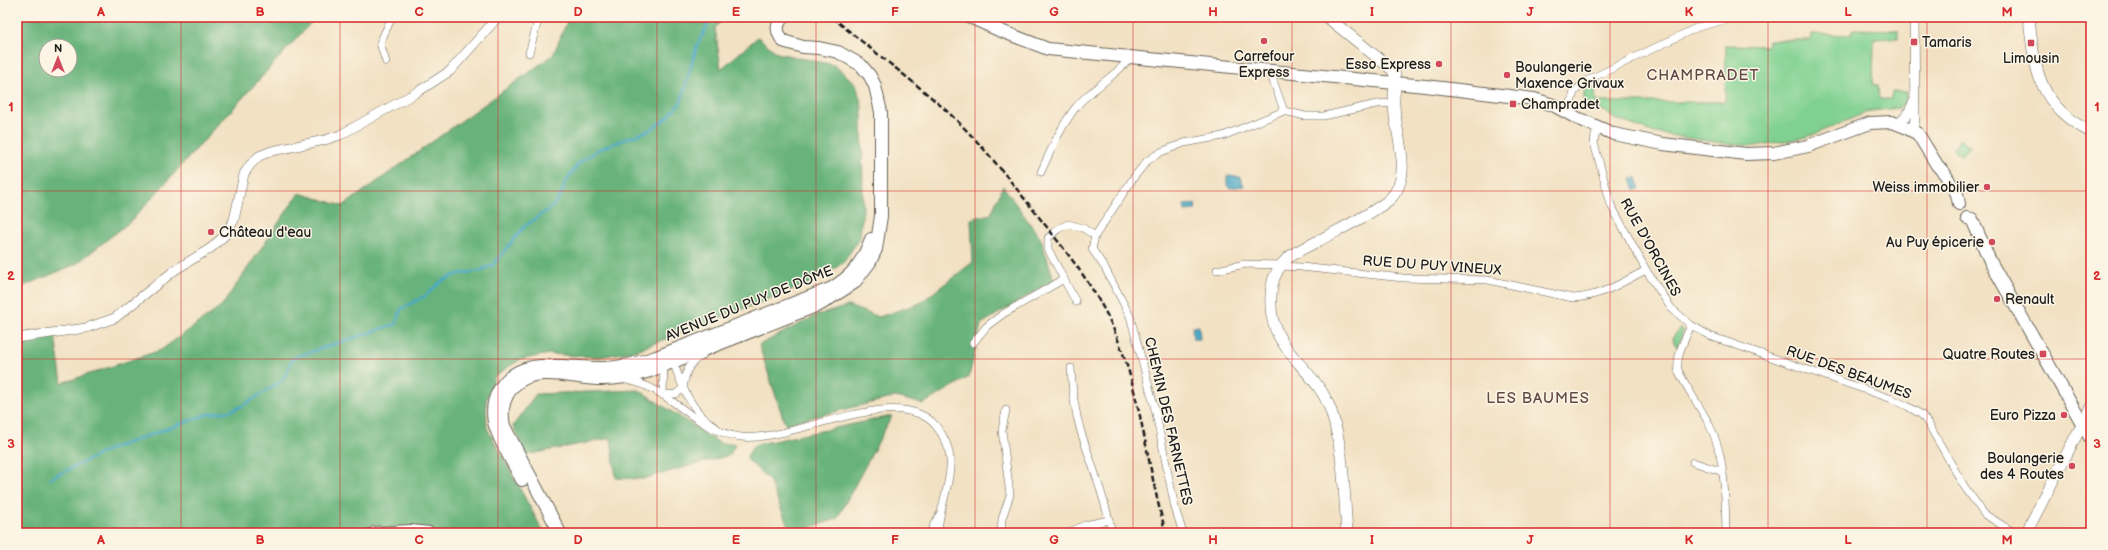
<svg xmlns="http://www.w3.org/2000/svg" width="2108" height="550" font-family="'Balsamiq Sans',sans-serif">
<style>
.green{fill:#80d191;stroke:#4e7656}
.forest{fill:#68b37b;stroke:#42684c;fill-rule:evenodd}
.water{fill:#48a7c7;stroke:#326272}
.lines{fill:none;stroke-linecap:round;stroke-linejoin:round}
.stream{stroke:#48a7c7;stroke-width:2.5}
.minor-casing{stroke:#676156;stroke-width:8}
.tertiary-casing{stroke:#676156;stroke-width:10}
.secondary-casing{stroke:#676156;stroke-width:12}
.primary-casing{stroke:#676156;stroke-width:14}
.minor{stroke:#fff;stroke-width:7}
.tertiary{stroke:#fff;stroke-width:9}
.secondary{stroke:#fff;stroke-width:11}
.primary{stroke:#fff;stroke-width:12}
.rail{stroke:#1c1c1c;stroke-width:2.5;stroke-dasharray:6 3;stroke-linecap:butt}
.grid{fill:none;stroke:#d62828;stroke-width:1;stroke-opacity:0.55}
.poi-dot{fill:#d1495b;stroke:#fcf5e5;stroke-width:1.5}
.labels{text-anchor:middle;stroke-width:3;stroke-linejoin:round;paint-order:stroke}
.poi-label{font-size:14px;fill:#1c1c1c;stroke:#fcf5e5;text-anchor:end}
.street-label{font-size:14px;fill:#1c1c1c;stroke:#fcf5e5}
.neighbourhood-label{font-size:15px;letter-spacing:1px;fill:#624744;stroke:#fcf5e5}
.neatline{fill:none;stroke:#d62828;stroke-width:1.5}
.grid-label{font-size:13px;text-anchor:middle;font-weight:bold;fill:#d62828}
</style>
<rect width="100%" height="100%" fill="#fcf5e5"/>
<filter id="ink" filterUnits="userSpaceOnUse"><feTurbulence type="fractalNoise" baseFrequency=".025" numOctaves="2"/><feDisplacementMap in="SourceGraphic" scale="8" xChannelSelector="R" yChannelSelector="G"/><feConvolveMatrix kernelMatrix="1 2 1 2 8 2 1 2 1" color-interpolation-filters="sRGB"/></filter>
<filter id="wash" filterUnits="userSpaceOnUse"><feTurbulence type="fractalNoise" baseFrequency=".012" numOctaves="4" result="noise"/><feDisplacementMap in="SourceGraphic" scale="16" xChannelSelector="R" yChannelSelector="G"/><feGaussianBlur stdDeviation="0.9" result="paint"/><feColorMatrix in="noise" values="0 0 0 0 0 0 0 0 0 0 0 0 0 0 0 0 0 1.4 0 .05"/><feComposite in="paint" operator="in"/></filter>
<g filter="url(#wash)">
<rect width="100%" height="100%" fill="#f2e1c3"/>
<!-- green -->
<g class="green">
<polygon points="1853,29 1898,30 1898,38 1874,39 1873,85 1878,85 1879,99 1891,99 1892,92 1907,92 1907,100 1898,108 1870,111 1807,137 1755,146 1728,144 1655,133 1613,118 1606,112 1584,103 1584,91 1595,86 1596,102 1725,102 1726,45 1768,46 1768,40 1810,40 1811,34 1852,35"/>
<polygon points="1960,139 1970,146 1962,156 1953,149"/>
<polygon points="1680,328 1683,331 1678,346 1676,346 1672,339"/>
</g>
<!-- forest -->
<g class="forest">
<path d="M17,17H316L131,221L76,264L17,289ZM46,46H70V70H46Z"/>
<polygon points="569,17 724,17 715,28 721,69 758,37 777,53 834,65 856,84 862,107 863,209 860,237 844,262 816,281 634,351 599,357 549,354 519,360 495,376 486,401 487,428 544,533 17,533 17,335 54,329 62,383 161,350 221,307 299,193 343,206 553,55"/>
<polygon points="1003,186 1041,239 1054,280 981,324 969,377 923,404 895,397 785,424 759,345 815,316 848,306 879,317 920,303 973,262 971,219 991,214"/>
<polygon points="639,390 721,444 735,444 730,455 642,479 616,478 611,438 526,455 513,426 536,394"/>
<polygon points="892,416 837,519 791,533 769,480 746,458 754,445"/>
</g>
<!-- water -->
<g class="water">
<polygon points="1227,176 1240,177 1244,186 1229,188 1227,185"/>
<polygon points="1637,177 1640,189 1635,190 1631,178"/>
<polygon points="1195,204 1196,210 1185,211 1184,205"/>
<polygon points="1199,326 1200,339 1193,339 1192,327"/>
</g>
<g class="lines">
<!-- stream -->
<polyline class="stream" points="49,479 108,450 208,414 231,411 242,406 279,383 287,373 290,363 295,357 396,324 401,309 425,296 442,281 458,274 479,271 493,265 524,227 553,206 561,195 565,183 579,163 599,149 650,130 668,117 681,102 697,45 712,17"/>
</g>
</g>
<g filter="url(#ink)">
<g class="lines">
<defs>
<g id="minor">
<polyline points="529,53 539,17"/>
<polyline points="386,62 380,43 392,17"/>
<polyline points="1270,72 1284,111"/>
<polyline points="1568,113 1574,92 1586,81 1698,27 1737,17"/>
<polyline points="1602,129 1595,135 1594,143 1611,205 1646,270 1671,308 1691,325 1710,336 1892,399 1907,406 1922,415 1929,425 1964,486 1984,514 2015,533"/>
<path d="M1041,172C1051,150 1061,126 1076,107C1092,88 1115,77 1130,58"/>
<path d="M1280,266L1301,267L1403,278L1488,280L1573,298C1600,297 1623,282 1646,270"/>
<polyline points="1217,270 1245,264 1281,265"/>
<polyline points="1076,302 1048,249 1048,238 1058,229 1068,224 1083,228 1095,236"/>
<path d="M1691,325C1685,340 1676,354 1678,370C1687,389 1699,405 1709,424C1726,457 1725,497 1726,533"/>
<polyline points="973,343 987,326 1003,314 1064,279"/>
<path d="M670,362L674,364C681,383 688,403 703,417C708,422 715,426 720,431"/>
<path d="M664,364L663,395L676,394L683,388C685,375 688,362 702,356"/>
<path d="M1071,368C1072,390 1075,412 1081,432C1092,466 1105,498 1112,533"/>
<path d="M626,380C671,387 693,431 741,437C791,443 899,381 936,426C960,455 948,481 941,512C939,519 939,526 937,533"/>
<polyline points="1693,462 1723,472"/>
<polyline points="931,533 934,524 940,514"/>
<polyline points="1001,533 1002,519 1010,495 1002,430 1006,410"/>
<polyline points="1068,533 1085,525 1109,520"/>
<polyline points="1183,533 1175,508 1155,409 1130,316 1105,268 1092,249 1095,236 1134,177 1147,161 1161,152 1184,143 1223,136 1284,111 1305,116 1324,116 1377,104 1394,103"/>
</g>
<g id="tertiary">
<polyline points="1898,124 1907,115 1913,103"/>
<polyline points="1913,131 1915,118 1914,17"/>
<polyline points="17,338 86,328 115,318 175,270 211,248 225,235 234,220 244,174 250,165 259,156 272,151 325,140 340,135 419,91 450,71 498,17"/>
</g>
<g id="secondary">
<path d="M1327,17L1394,71C1397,82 1393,94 1394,105C1395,136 1415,175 1389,200C1367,217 1340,229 1316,242C1305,248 1291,253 1283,263C1275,272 1271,284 1271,296C1267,352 1316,366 1331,411C1344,450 1344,492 1347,533"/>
<path d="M2029,17C2034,69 2039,107 2091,132"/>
<polyline points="2026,533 2091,407"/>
</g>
<g id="primary">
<polyline points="970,17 1001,31 1048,49 1425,86 1534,99 1553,105 1577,118 1614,134 1663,144 1746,154 1774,153 1808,146 1870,123 1892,122 1905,127 1918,134 1937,165 1945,174 1957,194 1959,204"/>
<polyline points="1967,218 1972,219 1990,261 2091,439"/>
<path d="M522,480C513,462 499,442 494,422C492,411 493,400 499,390C521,352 571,370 606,368C623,367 639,363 656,357L832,288C853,275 862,263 871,239"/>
<polyline points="374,533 411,531 429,533"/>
<path d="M560,533L504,426C498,398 514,375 544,374C563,373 583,379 602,379C619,379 634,376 650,371L821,304L854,283L870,262L876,249L881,216V112L875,86L870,76L861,65L838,52L819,48L803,47L783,41C777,33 775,25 783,17"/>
</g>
</defs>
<!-- minor casing -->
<use href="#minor" class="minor-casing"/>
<!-- tertiary casing -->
<use href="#tertiary" class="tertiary-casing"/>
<!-- secondary casing -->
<use href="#secondary" class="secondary-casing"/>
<!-- primary casing -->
<use href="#primary" class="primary-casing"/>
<!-- minor -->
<use href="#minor" class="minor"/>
<!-- tertiary -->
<use href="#tertiary" class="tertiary"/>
<!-- secondary -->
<use href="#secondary" class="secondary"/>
<!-- primary -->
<use href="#primary" class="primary"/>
<!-- rail -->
<path class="rail" d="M832,17C871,50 913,80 950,114C986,148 1015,187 1046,226C1073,260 1100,295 1116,335C1142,398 1147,468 1166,533"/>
</g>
</g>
<!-- grid -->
<path class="grid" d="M181,17V533M340,17V533M498,17V533M657,17V533M816,17V533M975,17V533M1133,17V533M1292,17V533M1451,17V533M1610,17V533M1768,17V533M1927,17V533M17,191H2091M17,359H2091"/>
<!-- markers -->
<g class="poi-dot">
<circle cx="1264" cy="41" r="4"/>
<rect x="1910" y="38" width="8" height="8" rx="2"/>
<rect x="2027" y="39" width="8" height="8" rx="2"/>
<circle cx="1439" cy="64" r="4"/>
<circle cx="1507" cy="75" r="4"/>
<rect x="1509" y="100" width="8" height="8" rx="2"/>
<circle cx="1987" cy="187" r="4"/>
<circle cx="211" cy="232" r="4"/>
<circle cx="1992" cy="242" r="4"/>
<circle cx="1997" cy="299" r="4"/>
<rect x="2039" y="350" width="8" height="8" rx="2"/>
<circle cx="2064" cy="415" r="4"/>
<circle cx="2072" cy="466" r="4"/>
</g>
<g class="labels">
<!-- poi labels -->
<g class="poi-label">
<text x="1922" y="47" text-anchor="start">Tamaris</text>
<text x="1264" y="61" text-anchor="middle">Carrefour<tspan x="1264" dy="16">Express</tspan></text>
<text x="2031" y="63" text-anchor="middle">Limousin</text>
<text x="1431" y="69">Esso Express</text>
<text x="1515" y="72" text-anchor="start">Boulangerie<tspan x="1515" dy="16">Maxence Grivaux</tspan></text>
<text x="1521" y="109" text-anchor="start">Champradet</text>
<text x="1979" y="192">Weiss immobilier</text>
<text x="219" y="237" text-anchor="start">Château d'eau</text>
<text x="1984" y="247">Au Puy épicerie</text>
<text x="2005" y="304" text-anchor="start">Renault</text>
<text x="2035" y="359">Quatre Routes</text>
<text x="2056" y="420">Euro Pizza</text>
<text x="2064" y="463">Boulangerie<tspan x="2064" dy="16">des 4 Routes</tspan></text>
</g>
<!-- street labels -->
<g class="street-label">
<text transform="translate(1651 247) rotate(61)" y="5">RUE D'ORCINES</text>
<text transform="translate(1432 265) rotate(4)" y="5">RUE DU PUY VINEUX</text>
<text transform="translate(749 303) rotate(-22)" y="5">AVENUE DU PUY DE DÔME</text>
<text transform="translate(1849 372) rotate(20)" y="5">RUE DES BEAUMES</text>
<text transform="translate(1169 421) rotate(77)" y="5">CHEMIN DES FARNETTES</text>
</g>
<!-- neighbourhood labels -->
<g class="neighbourhood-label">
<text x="1703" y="80">CHAMPRADET</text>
<text x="1538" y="403">LES BAUMES</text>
</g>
</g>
<!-- margin -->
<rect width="2108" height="550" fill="none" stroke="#fcf5e5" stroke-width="44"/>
<!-- north arrow -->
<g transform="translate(58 58)"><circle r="19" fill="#fcf5e5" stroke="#a29e95"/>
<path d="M0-3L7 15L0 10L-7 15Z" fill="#d1495b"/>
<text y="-6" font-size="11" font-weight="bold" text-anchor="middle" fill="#1c1c1c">N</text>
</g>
<rect x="22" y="22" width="2064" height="506" class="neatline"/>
<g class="grid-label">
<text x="101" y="16">A</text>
<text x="260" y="16">B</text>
<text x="419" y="16">C</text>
<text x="578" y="16">D</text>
<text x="736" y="16">E</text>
<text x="895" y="16">F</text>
<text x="1054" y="16">G</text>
<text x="1213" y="16">H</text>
<text x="1372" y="16">I</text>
<text x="1530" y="16">J</text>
<text x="1689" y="16">K</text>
<text x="1848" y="16">L</text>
<text x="2007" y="16">M</text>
<text x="11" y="111">1</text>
<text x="2097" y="111">1</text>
<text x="11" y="280">2</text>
<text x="2097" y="280">2</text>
<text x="11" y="448">3</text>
<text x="2097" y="448">3</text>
<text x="101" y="544">A</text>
<text x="260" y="544">B</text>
<text x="419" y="544">C</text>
<text x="578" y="544">D</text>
<text x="736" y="544">E</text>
<text x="895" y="544">F</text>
<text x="1054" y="544">G</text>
<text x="1213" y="544">H</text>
<text x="1372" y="544">I</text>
<text x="1530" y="544">J</text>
<text x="1689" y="544">K</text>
<text x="1848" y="544">L</text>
<text x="2007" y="544">M</text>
</g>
</svg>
